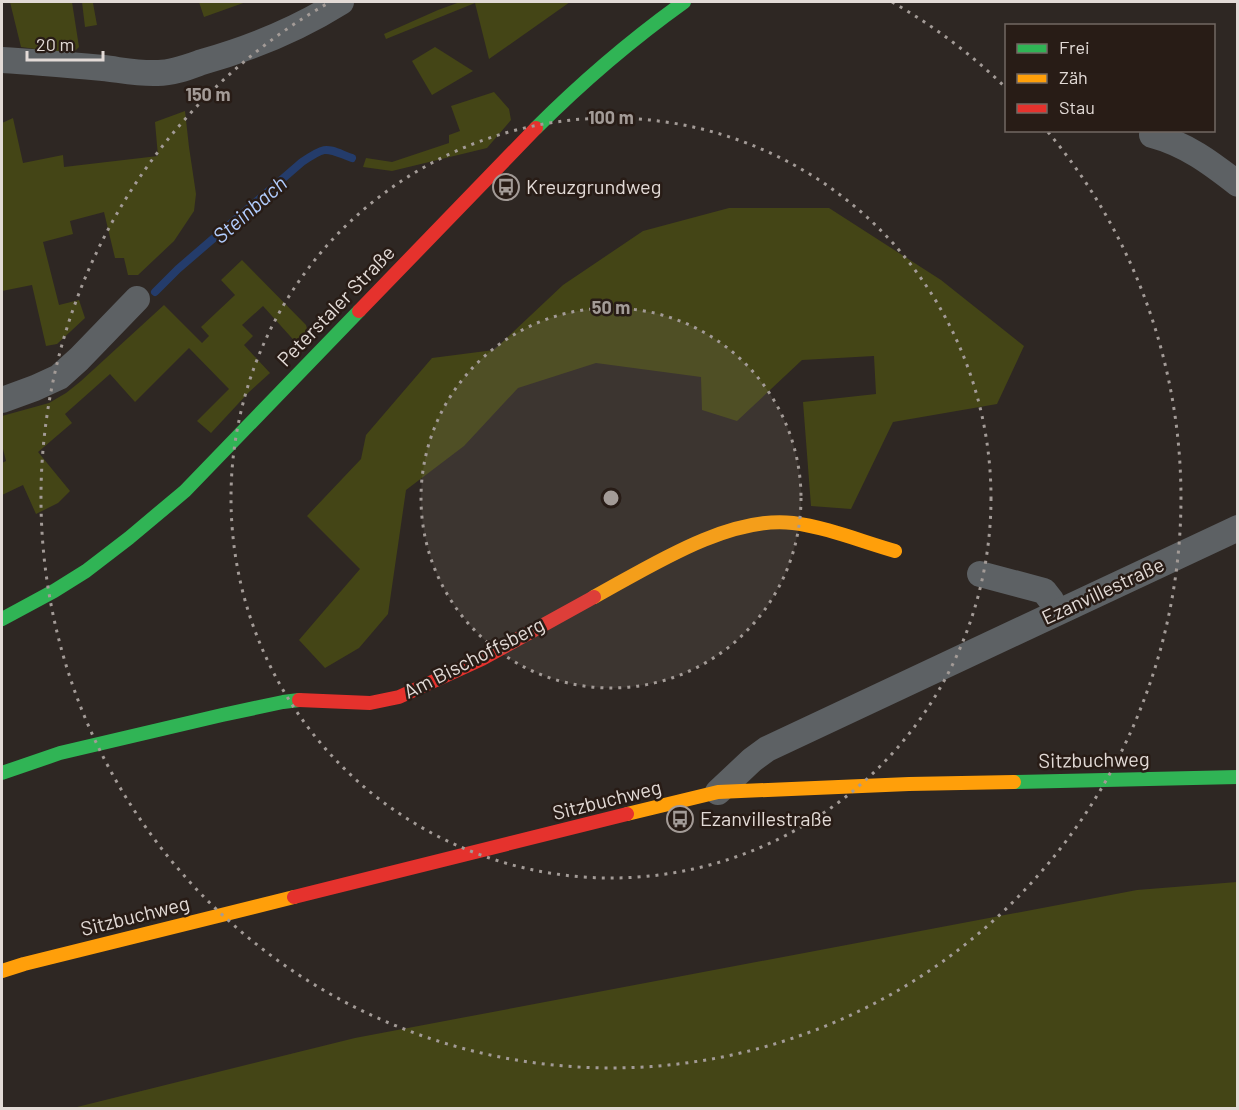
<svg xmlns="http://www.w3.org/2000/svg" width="1239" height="1110" font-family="Barlow,sans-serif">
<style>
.green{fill:#444516}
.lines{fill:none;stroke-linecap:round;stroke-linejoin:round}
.stream{stroke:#243c6b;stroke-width:8}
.street{stroke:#5d6164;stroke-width:26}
.fast{stroke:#30b455;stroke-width:14}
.slow{stroke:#ff9f0a;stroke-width:14}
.jam{stroke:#e5322d;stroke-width:14}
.ring{fill:none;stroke:#a39b97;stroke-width:3;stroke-dasharray:3 6}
.labels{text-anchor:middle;stroke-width:5;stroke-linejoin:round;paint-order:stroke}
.poi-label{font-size:20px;fill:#e2dad6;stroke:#281c16;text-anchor:start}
.street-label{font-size:20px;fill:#e2dad6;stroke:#281c16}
.water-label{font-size:21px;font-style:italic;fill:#b2cdfe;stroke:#281c16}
.centre{fill:#a39b97;stroke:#281c16;stroke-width:3}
.ring-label{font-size:18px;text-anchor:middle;font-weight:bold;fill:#a39b97;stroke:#281c16;stroke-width:5;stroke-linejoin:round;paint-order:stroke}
</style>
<rect width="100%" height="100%" fill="#2e2723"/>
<!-- green -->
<g class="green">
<polygon points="10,2 72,2 79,47 72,54 21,47"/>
<polygon points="82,2 102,2 93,3 97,25 85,27"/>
<polygon points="199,2 246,2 204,17"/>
<polygon points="460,2 570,2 489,59 475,3 386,39 384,34 438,10"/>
<polygon points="435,47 473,71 432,95 412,61"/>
<polygon points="494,92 509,109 511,120 487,148 392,171 363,167 366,158 392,162 449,143 449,135 460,131 451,106"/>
<polygon points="185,111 189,147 196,194 194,211 174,241 138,275 128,275 124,258 115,258 104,212 70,221 73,234 43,242 59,305 79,300 85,318 57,344 46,346 32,285 2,291 2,123 13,118 23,163 63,155 64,167 158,156 155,122"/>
<polygon points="729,208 829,208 941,280 1024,346 997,404 893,422 851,509 811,506 803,402 876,394 874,356 802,360 737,421 702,410 701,377 596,363 518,388 464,446 406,490 388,614 359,648 325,668 299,640 360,569 307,516 361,459 366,435 432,358 494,350 563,285 643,231"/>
<polygon points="242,260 306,325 309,336 299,346 263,306 242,325 253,336 244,345 270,373 249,392 211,433 197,421 229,389 189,348 135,402 110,374 65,414 72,423 38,452 70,491 58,503 36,514 23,485 2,495 2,463 6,461 2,445 2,429 3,427 2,416 49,403 66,393 81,381 164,305 202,343 209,336 201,327 235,295 221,280"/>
<polygon points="1237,882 1237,1108 73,1108 355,1038 1137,890"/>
</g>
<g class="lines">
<!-- stream -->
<path class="stream" d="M155,292L178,269L302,162C327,145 325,148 352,158"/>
<!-- street -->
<g class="street">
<path d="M2,60C35,62 69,65 103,68C121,70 139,74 158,73C173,73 188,67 202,62C252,48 298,29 341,2"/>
<path d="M1152,135C1186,144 1211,163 1238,184"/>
<polyline points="2,400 35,388 59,377 79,359 137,299"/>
<polyline points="980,574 1044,591 1051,600 1057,612"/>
<polyline points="718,792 752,760 767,749 1238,528"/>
</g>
<!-- fast -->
<g class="fast">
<path d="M536,128C582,82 631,40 684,2"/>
<polyline points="2,619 54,591 86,571 129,538 185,491 359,311"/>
<polyline points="2,773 60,753 222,715 283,702 299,700"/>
<polyline points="1014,782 1238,777"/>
</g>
<!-- slow -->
<g class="slow">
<path d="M594,597C649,567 729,515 793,523C826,527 863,542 895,551"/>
<polyline points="627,814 718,792 909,784 1014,782"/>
<polyline points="2,971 24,964 294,897"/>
</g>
<!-- jam -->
<g class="jam">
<polyline points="359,311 536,128"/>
<polyline points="299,700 370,703 399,697 482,659 594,597"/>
<polyline points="294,897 627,814"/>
</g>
</g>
<!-- distance rings -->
<circle cx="611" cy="498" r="190" fill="#a39b97" fill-opacity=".12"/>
<g class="ring">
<circle cx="611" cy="498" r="190"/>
<circle cx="611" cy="498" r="380"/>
<path d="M892 2A570 570 0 0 1 1003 85M1048 132A570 570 0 1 1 330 2"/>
</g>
<!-- icons -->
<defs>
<symbol id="bus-ring" viewBox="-11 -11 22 22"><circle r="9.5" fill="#281c16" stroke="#a39b97" stroke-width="1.5"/><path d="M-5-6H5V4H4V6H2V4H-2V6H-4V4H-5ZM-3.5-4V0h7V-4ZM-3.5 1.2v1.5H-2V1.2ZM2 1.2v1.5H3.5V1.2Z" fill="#a39b97"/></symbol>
</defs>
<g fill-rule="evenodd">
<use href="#bus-ring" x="491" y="172" width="30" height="30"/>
<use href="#bus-ring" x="665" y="804" width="30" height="30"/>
</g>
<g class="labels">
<!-- poi labels -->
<g class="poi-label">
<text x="526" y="194">Kreuzgrundweg</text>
<text x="700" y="826">Ezanvillestraße</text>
</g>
<!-- street labels -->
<g class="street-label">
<text transform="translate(336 306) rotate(-46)" y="7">Peterstaler Straße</text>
<text transform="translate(1103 591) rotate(-25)" y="7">Ezanvillestraße</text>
<text transform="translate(474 658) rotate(-27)" y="7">Am Bischoffsberg</text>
<text transform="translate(1094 760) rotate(-1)" y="7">Sitzbuchweg</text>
<text transform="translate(607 800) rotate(-14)" y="7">Sitzbuchweg</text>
<text transform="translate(135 916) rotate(-14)" y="7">Sitzbuchweg</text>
</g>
<!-- water labels -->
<g class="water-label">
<text transform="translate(250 210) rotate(-41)" y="7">Steinbach</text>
</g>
</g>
<circle cx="611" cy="498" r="9" class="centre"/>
<g class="ring-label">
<text x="208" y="101">150 m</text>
<text x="611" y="124">100 m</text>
<text x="611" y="314">50 m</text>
</g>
<!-- border -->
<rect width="1239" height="1110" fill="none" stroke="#e2dad6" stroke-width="6"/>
<!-- legend -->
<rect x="1005" y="24" width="210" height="108" fill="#281c16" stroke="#726863" stroke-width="1.5"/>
<rect x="1017" y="44" width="30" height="9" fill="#30b455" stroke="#726863" stroke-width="1.5"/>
<text x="1059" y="54" font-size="18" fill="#e2dad6">Frei</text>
<rect x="1017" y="74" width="30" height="9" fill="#ff9f0a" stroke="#726863" stroke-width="1.5"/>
<text x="1059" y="84" font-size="18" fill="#e2dad6">Zäh</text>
<rect x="1017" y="104" width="30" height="9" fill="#e5322d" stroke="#726863" stroke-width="1.5"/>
<text x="1059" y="114" font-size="18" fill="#e2dad6">Stau</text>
<!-- scale -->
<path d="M27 51v9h76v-9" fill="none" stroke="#e2dad6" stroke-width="3"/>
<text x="36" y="51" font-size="18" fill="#e2dad6" stroke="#281c16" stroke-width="4.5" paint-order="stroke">20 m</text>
</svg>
